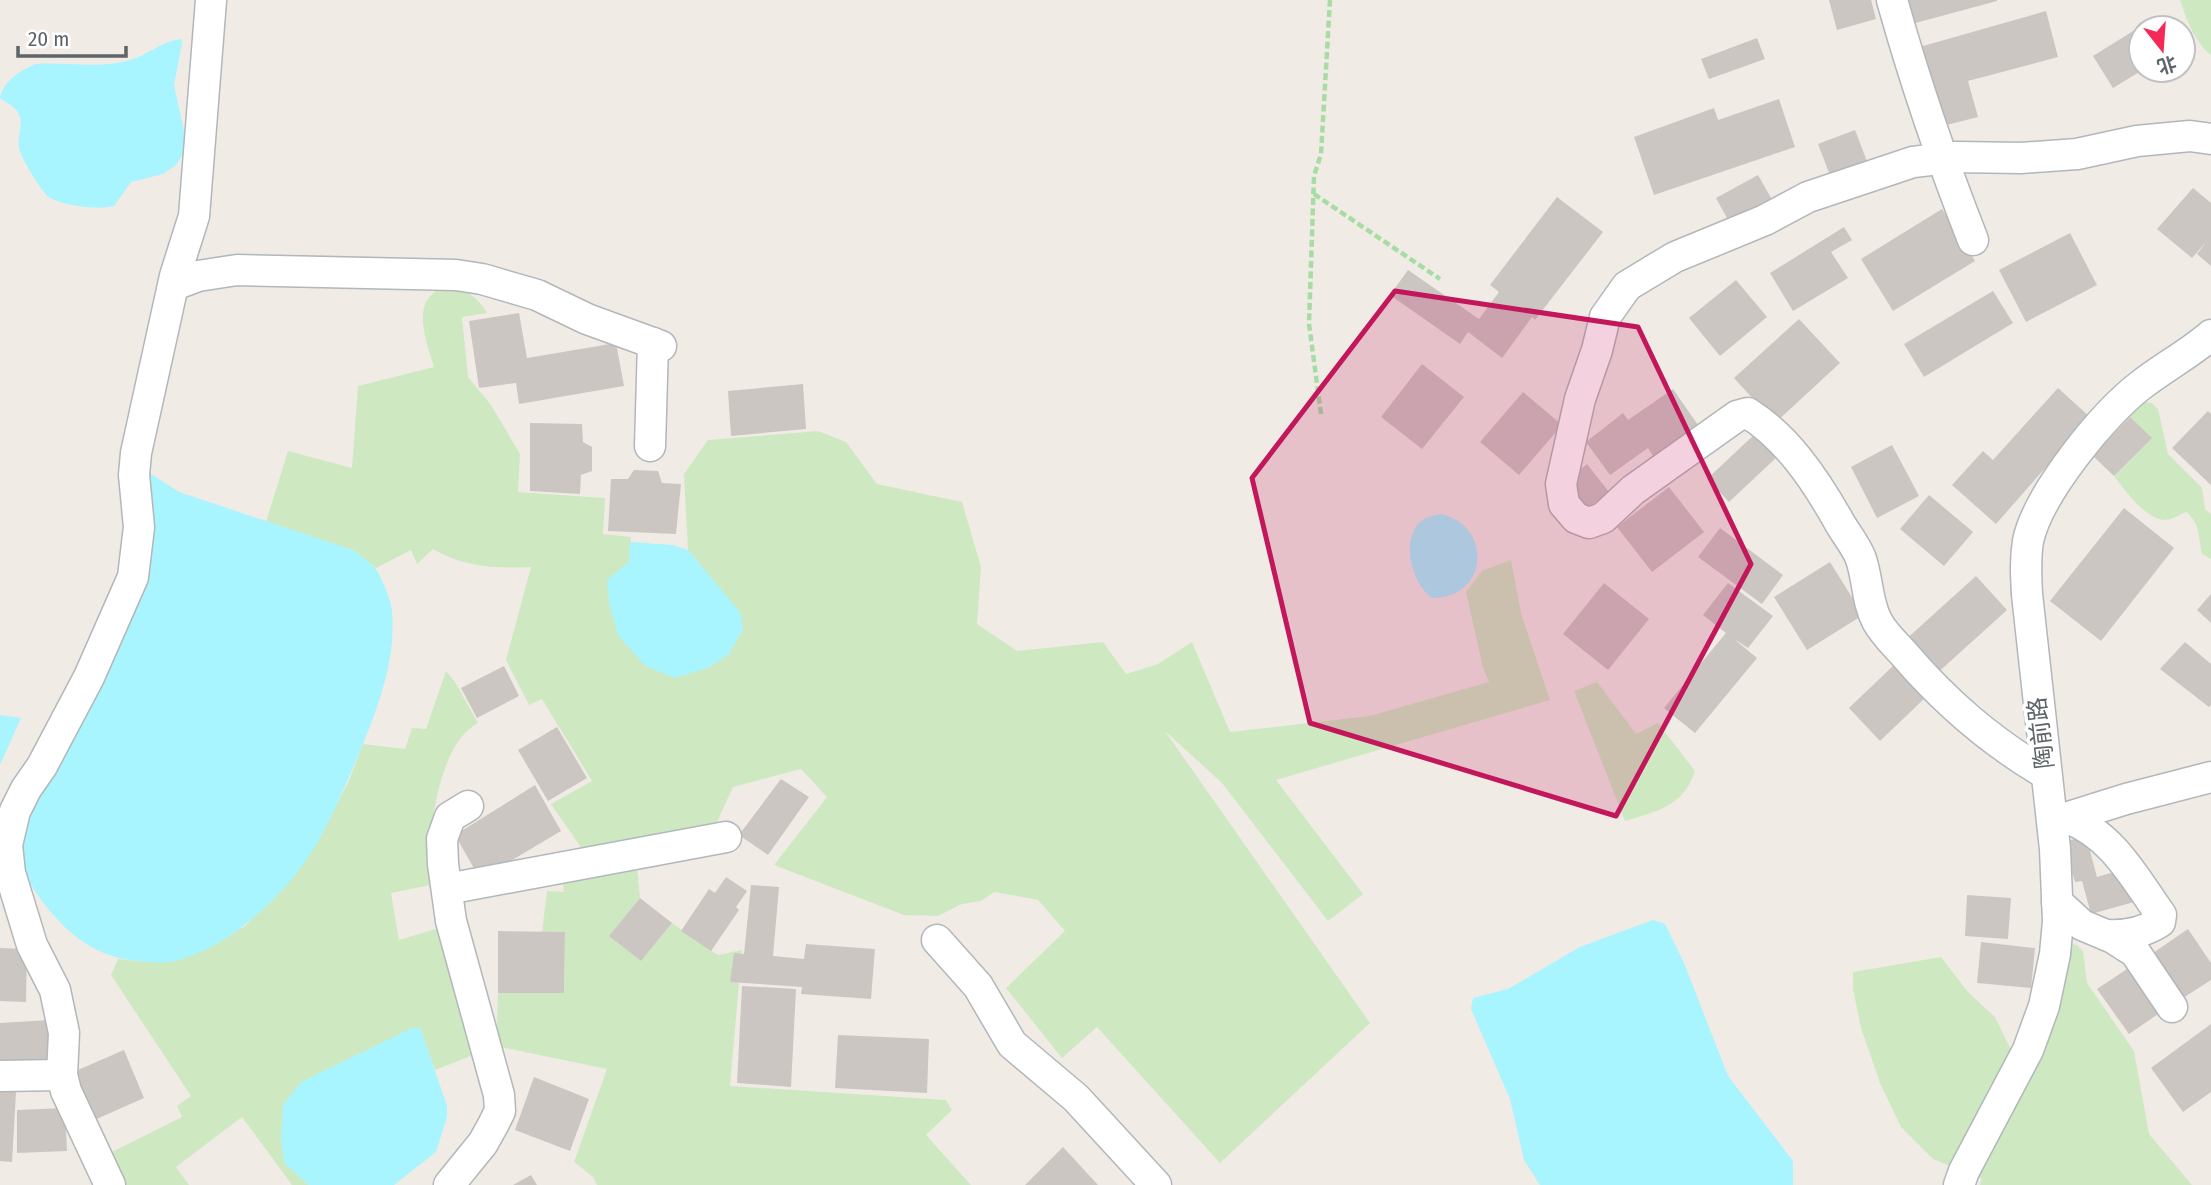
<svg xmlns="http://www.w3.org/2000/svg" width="2211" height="1185" font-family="'Fira Sans Condensed','Noto Sans SC',sans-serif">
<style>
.green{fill:#cee9c2}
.water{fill:#a8f4ff}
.building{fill:#ccc6c3}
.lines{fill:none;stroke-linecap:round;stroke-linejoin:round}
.minor-casing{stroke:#b2b7ba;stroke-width:33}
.path{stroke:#a7dca4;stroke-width:4.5;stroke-dasharray:7 3.5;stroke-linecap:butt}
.minor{stroke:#fff;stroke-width:30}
.marked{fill:#c2185b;fill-opacity:0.2;stroke:#c2185b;stroke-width:5;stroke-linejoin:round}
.labels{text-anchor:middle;stroke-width:7;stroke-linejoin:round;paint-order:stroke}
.street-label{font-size:24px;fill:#5e6568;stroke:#fff}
</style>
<rect width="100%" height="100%" fill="#f1ebe6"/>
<!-- green -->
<g class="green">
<path d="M2180,0H2211V55C2195,43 2186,19 2180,0Z"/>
<path d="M450,285C467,291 478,297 487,313L462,317L468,377L491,405L520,454L518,492L605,498L603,534L631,537L629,562L708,668L729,654L743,629L739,612L688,550L684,474L708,440L818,431L846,442L877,484L962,502L981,567L977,624L1017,651L1103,642L1126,674L1158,664L1192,642L1230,732L1370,716L1489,682L1483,668L1466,592L1482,571L1511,560L1521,613L1550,700L1276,780L1363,894L1328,921L1222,783L1165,731L1370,1023L1220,1163L1097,1027L1062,1058L1006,988L1065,931L1038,900L994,892L981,901L962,904L938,916L904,915L774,865L827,797L801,769L733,787L717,822L582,849L551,804L592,781L542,699L529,705L506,660L531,567C497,569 463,567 433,549L417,564L411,550L376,568L353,550L266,522L288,451L352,468L358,386L434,367C425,337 408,296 450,285Z"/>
<path d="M2142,402L2152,403L2158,409L2168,454L2202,488L2205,509L2211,514V559L2202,554C2198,537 2201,524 2186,512C2180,515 2171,520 2165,520C2146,520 2124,489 2114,476L2151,438L2130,417L2134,407Z"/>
<path d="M446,671L455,682L478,723C449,738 437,789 433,819C430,840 435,864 436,884L391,893L399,940L442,927L473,1047L471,1056L435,1070L420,1028L410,1029L284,1163L309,1185H292L242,1117L176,1167L189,1185H125L110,1153L182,1117L177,1106L191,1096L111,975L118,959L152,962L244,927L281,890L312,850L348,783L363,744L405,749L412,728L426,729Z"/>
<path d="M1597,682L1636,734L1658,723L1695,771C1683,807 1657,811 1625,821L1574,691Z"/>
<polygon points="637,865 640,898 610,936 641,961 672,923 718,955 742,950 730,1086 946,1100 952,1110 926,1135 971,1185 597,1185 593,1177 574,1162 607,1069 496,1046 498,993 564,992 565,932 542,932 547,891 564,892 562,879"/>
<polygon points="2066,943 2077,945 2083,951 2087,983 2134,1051 2149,1134 2192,1185 1980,1185 1982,1179 1933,1159 1901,1127 1880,1083 1861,1028 1853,989 1853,972 1941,957 1968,992 1995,1017 2014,1056"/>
</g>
<!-- water -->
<g class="water">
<path d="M181,39L182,43L174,85L184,131V152L176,165L163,174L131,182L114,206C98,210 65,206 50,198C42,193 21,158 19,148C17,136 25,122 17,111C14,106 5,102 0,98C3,81 21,70 36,64C66,62 101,69 130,60C148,55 162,41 181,39Z"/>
<path d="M148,472L179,492L353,550C360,555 368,561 374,567C380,573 392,602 392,611C396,657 380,702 363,744C348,780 333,817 313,850C283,897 230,947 175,961C163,964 150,962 138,961C104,958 79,943 56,918C43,903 24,879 21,859C20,841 30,814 36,797L149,560L154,518Z"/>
<path d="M1441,514C1493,526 1489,598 1432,598C1412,584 1400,541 1420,522C1426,517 1434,515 1441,514Z"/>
<polygon points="630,542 673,545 688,550 740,612 743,629 729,654 708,668 675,678 645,666 618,635 609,603 607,580 629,562"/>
<polygon points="0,715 21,718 0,765"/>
<polygon points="1653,920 1665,924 1684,963 1728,1076 1793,1161 1793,1185 1540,1185 1524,1160 1510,1099 1471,1009 1473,998 1508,989 1580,947"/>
<polygon points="420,1027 447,1106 447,1117 436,1152 394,1185 309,1185 284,1163 281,1137 283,1105 301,1082 410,1029"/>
</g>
<!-- building -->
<g class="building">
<polygon points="1829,0 1871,0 1876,19 1837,30"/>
<polygon points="1902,0 1997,0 1997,1 1908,25"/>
<polygon points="2046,11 2058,57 1968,81 1978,117 1939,127 1916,48"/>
<polygon points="2146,23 2149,28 2141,28 2141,71 2113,88 2093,56"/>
<polygon points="1757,38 1765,59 1709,79 1701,59"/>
<polygon points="1779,99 1795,147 1654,195 1634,137 1714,108 1718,120"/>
<polygon points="1855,130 1868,164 1831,178 1818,144"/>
<polygon points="1758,175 1774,203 1732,227 1716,198"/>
<polygon points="2193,188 2211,203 2211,266 2197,254 2207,241 2192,258 2157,229"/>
<polygon points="1557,197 1603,232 1535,320 1532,317 1502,358 1468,332 1460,344 1390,295 1408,270 1479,319 1499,292 1490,285"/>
<polygon points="1942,209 1975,261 1893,311 1861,259"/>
<polygon points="1844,227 1852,240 1831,252 1848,278 1793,311 1770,273"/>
<polygon points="2070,233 2097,285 2026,322 1999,270"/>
<polygon points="1736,280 1767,317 1720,356 1689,318"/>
<polygon points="1993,291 2013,323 1924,377 1904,344"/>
<polygon points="519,313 527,358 616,343 624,386 519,404 516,383 479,388 469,321"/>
<polygon points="1799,319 1840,363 1775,423 1734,378"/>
<polygon points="1422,364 1464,397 1422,449 1381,417"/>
<polygon points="803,384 806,429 731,436 728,391"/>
<polygon points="2058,388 2090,417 1996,524 1952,485 1983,451 1993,460"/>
<polygon points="1673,389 1698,425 1653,456 1648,448 1610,475 1586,442 1623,413 1628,420"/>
<polygon points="1523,392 1562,425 1519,475 1480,442"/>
<polygon points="2208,411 2211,414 2211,485 2172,448"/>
<polygon points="2130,417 2152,438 2114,476 2093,456"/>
<polygon points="530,423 582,424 583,442 592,447 592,471 581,475 580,494 530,491"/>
<polygon points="1756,433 1778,456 1729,502 1707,479"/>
<polygon points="1892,445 1919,496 1877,518 1851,467"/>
<polygon points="1587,464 1609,492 1586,510 1563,483"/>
<polygon points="634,470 658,471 662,483 681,484 676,534 608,531 611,479 628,479"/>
<polygon points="1669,487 1704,532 1652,572 1617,527"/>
<polygon points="1929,495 1973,532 1944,566 1900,529"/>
<polygon points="2124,508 2174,548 2101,641 2050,601"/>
<polygon points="1720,528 1783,575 1762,604 1698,557"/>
<polygon points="1830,562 1863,615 1807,650 1774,597"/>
<polygon points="1976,576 2007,610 1934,676 1903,642"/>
<polygon points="1604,583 1649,619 1608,670 1563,634"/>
<polygon points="1728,583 1773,616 1748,648 1734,639 1757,658 1695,733 1664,708 1726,633 1703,615"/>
<polygon points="2211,594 2211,623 2197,610"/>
<polygon points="2185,642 2211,664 2211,705 2209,707 2160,669"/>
<polygon points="1895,664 1926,697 1880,741 1849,708"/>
<polygon points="504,666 519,696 477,718 461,688"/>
<polygon points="557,727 587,778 548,801 518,750"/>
<polygon points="781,779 809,797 768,855 739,835"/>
<polygon points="535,785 561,831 480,879 455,835"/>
<polygon points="2086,836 2097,877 2125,869 2134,902 2091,914 2082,881 2075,882 2063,842"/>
<polygon points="726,877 747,891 736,907 739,910 711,951 681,931 709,889 715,893"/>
<polygon points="751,885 779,887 773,956 804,959 806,944 875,949 871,999 801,994 802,987 730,982 734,953 744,954"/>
<polygon points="1967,895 2011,898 2008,939 1965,936"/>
<polygon points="640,898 672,923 641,961 609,936"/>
<polygon points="2188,929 2211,963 2211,980 2183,998 2153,953"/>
<polygon points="498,931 565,932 564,993 498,993"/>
<polygon points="1981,942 2035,948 2031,988 1977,983"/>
<polygon points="0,948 27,949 26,1002 0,1001"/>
<polygon points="2133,965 2164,1010 2129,1034 2097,989"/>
<polygon points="742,986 796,989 791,1087 737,1083"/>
<polygon points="50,1020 52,1065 0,1069 0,1023"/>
<polygon points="2211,1024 2211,1092 2183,1112 2151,1068"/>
<polygon points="838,1035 929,1039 927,1093 835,1088"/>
<polygon points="124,1050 144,1098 92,1121 71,1073"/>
<polygon points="534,1077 589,1099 570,1151 515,1130"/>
<polygon points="0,1091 16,1092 12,1162 0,1161"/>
<polygon points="65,1108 67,1151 17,1153 17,1110"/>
<polygon points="1063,1147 1098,1185 1025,1185"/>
<polygon points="531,1175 537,1185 513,1185"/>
</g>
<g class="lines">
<defs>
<g id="minor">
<path d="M1892,0C1915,82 1942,161 1973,240"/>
<polyline points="174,285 198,276 237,270 456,275 482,279 537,295 587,319 661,346"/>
<polyline points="650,446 653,343"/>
<path d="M2046,774C1990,741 1946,703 1904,654C1895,644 1884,634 1877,621C1867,602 1868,580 1861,559C1856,545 1844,532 1837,518C1814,478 1788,439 1748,413L1737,416L1633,490L1603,518L1589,523L1576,518L1564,504L1561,484L1580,399L1597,350L1605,317L1627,286L1675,257L1765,220L1808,197L1913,162L1956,157L2021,158L2077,154L2137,141L2190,136L2211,139"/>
<path d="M2067,818C2113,835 2134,877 2161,915L2160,922C2143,933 2126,936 2106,935"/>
<polyline points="2059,820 2126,799 2211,777"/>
<polyline points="447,889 726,837"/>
<polyline points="2057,902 2082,925 2113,938 2135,952 2172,1007"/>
<polyline points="937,940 978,986 1012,1044 1076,1098 1156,1185"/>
<polyline points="0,1076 62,1075"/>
<polyline points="110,1185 66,1091 62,1075 64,1033 55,990 32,945 10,873 7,845 15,811 26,789 42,766 89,677 133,577 139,527 134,475 136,453 175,276 194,216 211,0"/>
<polyline points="449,1185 483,1143 493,1125 500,1111 499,1095 451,921 443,864 442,839 450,817 468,806"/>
<path d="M1959,1185L1964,1171L2028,1050L2044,1006L2055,954L2058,921L2055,849L2027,594C2026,576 2025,559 2028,541C2038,494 2103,414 2141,385C2164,367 2189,354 2211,335"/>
</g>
</defs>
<!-- minor casing -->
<use href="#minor" class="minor-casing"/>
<!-- path -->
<g class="path">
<polyline points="1314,194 1440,279"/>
<polyline points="1321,414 1309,324 1314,176 1321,154 1330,0"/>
</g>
<!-- minor -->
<use href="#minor" class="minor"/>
</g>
<!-- marked area -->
<path class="marked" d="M1395,291L1638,327L1751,564L1616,816L1310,723L1252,478Z"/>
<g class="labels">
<!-- street labels -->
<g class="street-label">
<text transform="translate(2041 733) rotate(-97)" y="8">陶前路</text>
</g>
</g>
<!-- north arrow -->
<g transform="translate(2162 49) rotate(163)"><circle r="33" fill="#ffffff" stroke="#bfc1c3" stroke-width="2"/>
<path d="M0-5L12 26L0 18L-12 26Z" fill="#f42958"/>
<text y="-10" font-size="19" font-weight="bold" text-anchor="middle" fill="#5e6568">北</text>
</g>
<!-- scale -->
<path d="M18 46v10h108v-10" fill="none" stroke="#5e6568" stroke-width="3.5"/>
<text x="28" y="46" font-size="21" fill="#5e6568" stroke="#ffffff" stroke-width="5" paint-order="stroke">20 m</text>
</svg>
